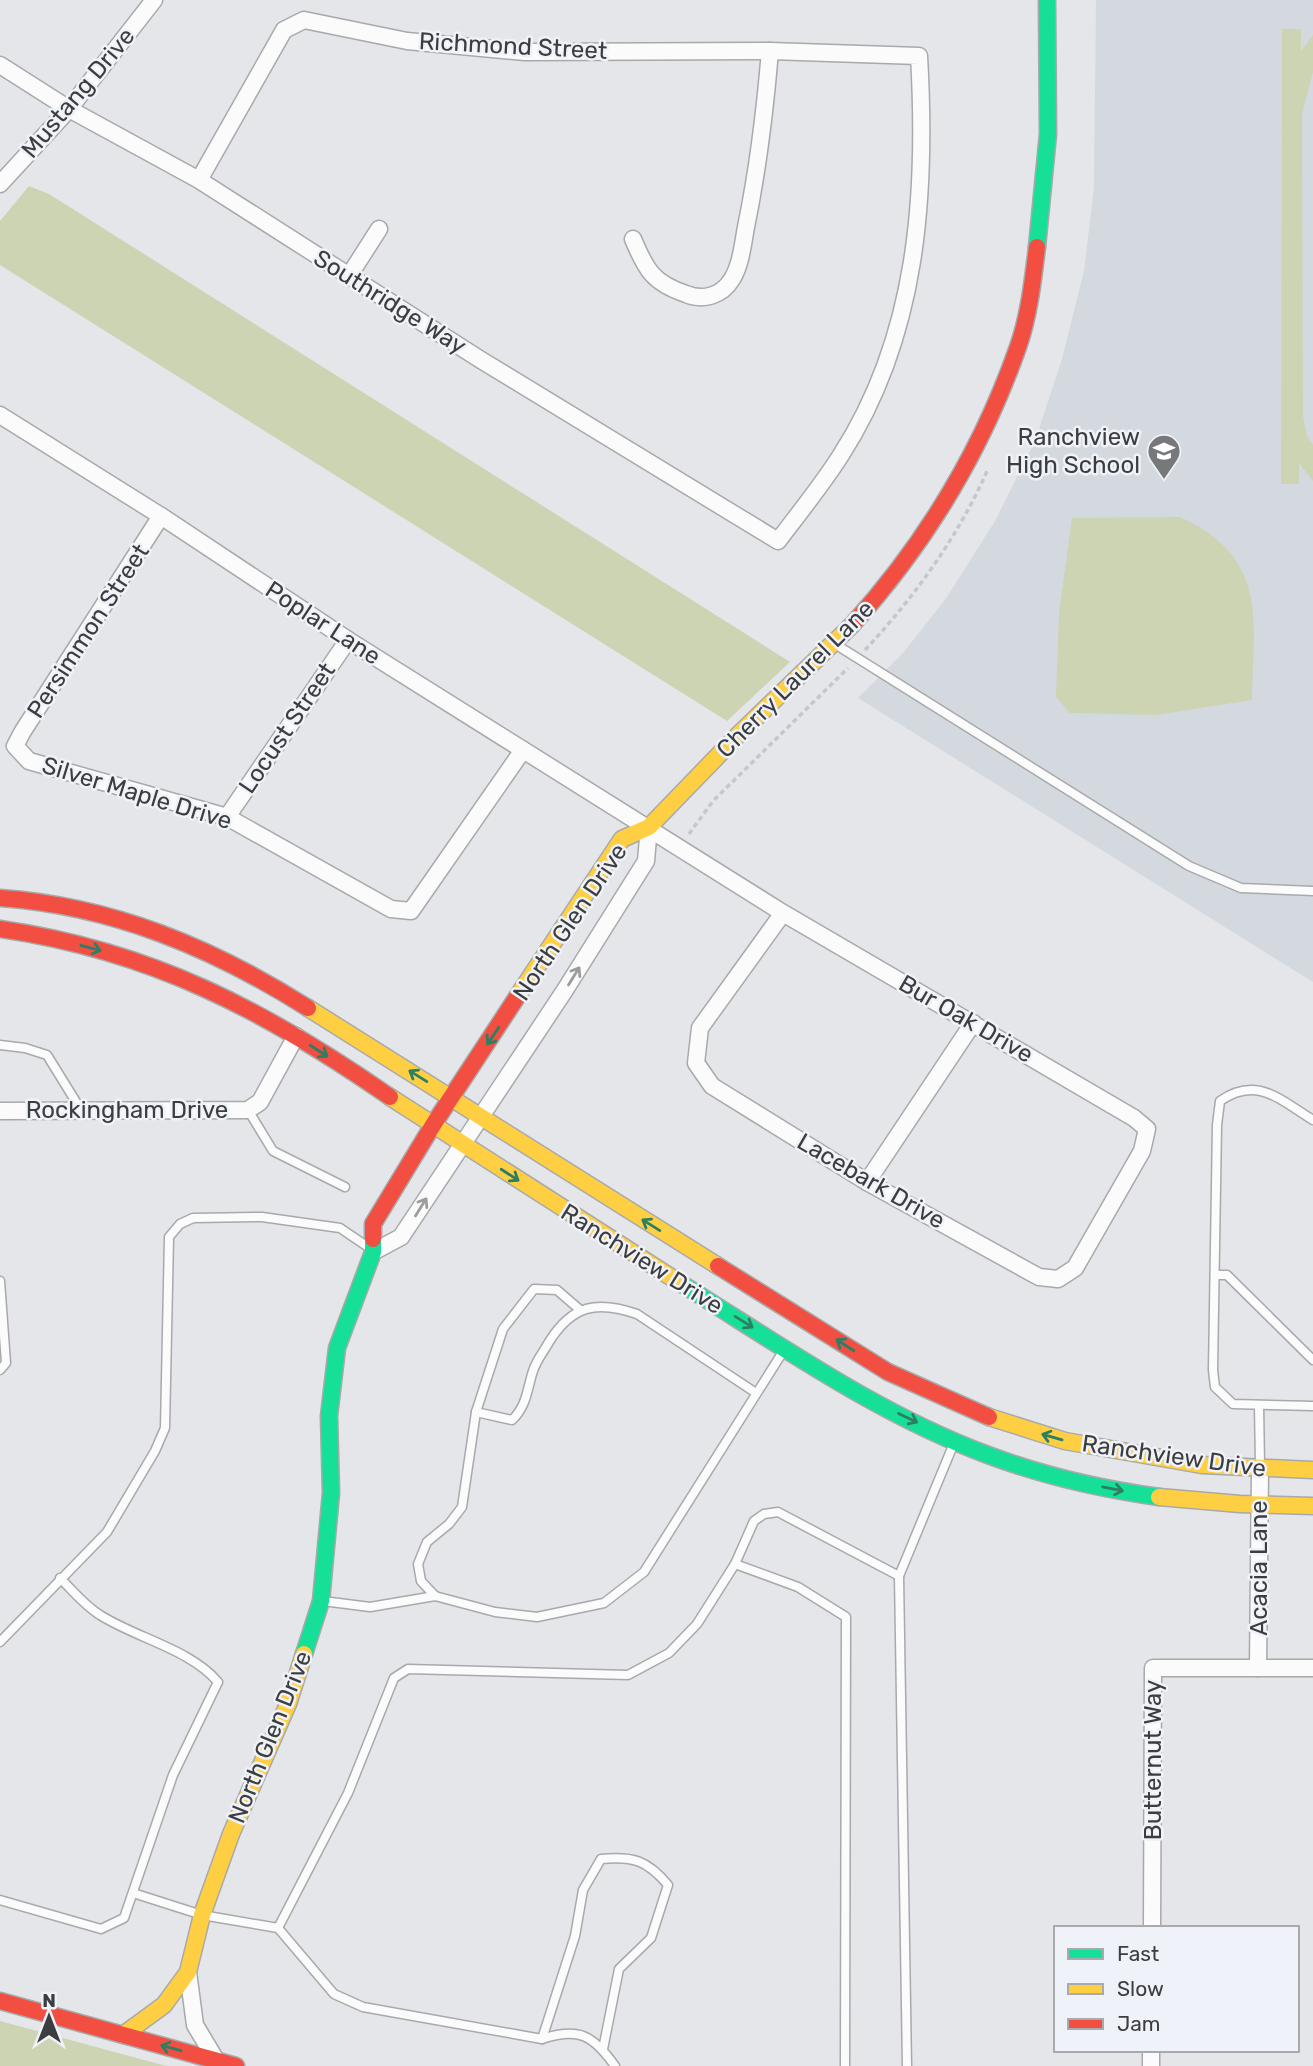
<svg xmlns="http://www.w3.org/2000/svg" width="1313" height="2066" font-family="Rubik,sans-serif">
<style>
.built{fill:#d4d9e0}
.green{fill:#cdd4b3}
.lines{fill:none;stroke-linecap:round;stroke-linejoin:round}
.lane-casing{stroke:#a8a9ab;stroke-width:11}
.street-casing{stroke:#a8a9ab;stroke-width:19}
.fast-casing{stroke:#a8a9ab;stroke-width:19}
.slow-casing{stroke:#a8a9ab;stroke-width:19}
.jam-casing{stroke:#a8a9ab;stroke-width:19}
.path{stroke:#c6c7c8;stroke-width:3.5;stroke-dasharray:5 3.5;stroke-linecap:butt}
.lane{stroke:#fbfbfc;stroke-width:8}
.street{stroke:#fbfbfc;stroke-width:16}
.fast{stroke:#16e098;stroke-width:16}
.slow{stroke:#ffcf43;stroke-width:16}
.jam{stroke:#f24e42;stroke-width:16}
.oneway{stroke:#2d7e63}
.oneway2{stroke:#9c9c9e}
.labels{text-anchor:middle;stroke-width:5;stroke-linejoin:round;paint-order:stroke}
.street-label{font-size:24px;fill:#3c3d3f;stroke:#eff2f8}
.poi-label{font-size:24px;fill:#3c3d3f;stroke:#eff2f8;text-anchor:end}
</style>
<rect width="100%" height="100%" fill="#e4e6e9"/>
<!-- built -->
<polygon class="built" points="1096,0 1313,0 1313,982 858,698 903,653 947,597 995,521 1035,441 1062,359 1084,271 1094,187"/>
<!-- green -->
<g class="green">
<polygon points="1282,29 1301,29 1301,51 1313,35 1313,72 1302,114 1303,415 1307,436 1313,445 1313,481 1299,463 1299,484 1281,484"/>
<polygon points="29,186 49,194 790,662 727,721 0,265 0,221"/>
<path d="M1180,517C1268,557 1254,618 1252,700L1156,715L1070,713L1056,697L1059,613L1072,518Z"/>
<polygon points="0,2021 144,2060 167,2066 0,2066"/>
</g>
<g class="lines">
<defs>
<g id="lane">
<polyline points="835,644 1189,866 1241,888 1313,891"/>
<polyline points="0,1045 25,1048 47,1055 81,1110"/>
<polyline points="248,1110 273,1151 345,1187"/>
<path d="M1313,1120C1280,1100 1257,1075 1220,1101L1217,1125L1213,1370L1215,1387L1233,1404L1313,1406"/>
<polyline points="1215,1275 1227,1275 1313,1360"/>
<polyline points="0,1281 6,1363 0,1370"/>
<polyline points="1259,1405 1260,1466"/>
<path d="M476,1412L512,1420C527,1406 527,1389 533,1371C536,1361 544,1351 549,1342C572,1305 597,1300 637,1314L756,1393"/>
<polyline points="735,1564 798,1587 846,1617 845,2066"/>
<polyline points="435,1596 421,1581 418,1564 427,1542 449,1524 462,1507 476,1412 503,1329 534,1289 557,1290 579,1309"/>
<polyline points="323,1601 370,1607 435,1596 495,1612 537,1617 604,1603 644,1572 784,1350"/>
<polyline points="0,1642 107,1532 155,1451 165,1428 169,1237 180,1224 193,1218 262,1217 340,1228 368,1247"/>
<path d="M133,1893L202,1915L278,1928L334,1994L363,2007L542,2039L575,1936L583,1890L601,1859C633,1856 647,1860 668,1885L651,1938L619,1969L603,2049"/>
<path d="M0,1900L101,1929L124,1918L173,1775L218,1682C190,1649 136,1638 100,1615C85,1606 72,1590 60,1578"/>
<polyline points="278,1928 348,1793 394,1678 408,1669 628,1675 669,1653 697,1624 735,1564 754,1521 764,1514 778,1512 899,1576"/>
<path d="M542,2039C579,2027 593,2035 615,2066"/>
<polyline points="907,2066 899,1576 954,1443"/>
</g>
<g id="street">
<path d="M0,65L69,109L199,180L481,360L778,541C799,513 822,485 841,455C918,335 927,194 919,56L770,51L525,52L407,41L304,20L284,30L199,180"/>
<polyline points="0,184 69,109 154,0"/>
<path d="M633,239C646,270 653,283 686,294C703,301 722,296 732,279C741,265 743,243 746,227C758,169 765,111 770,51"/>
<polyline points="349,276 379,229"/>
<polyline points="0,415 161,516 348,640 783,913 1134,1118 1147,1129 1142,1151 1075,1268 1058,1279 1039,1277 867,1182 712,1086 696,1063 700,1028 783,913"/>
<polyline points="161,516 23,731 15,746 29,761 227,817 391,909 411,911 523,750"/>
<polyline points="227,817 348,640"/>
<polyline points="0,1111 248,1110 260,1102 296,1036"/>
<polyline points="867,1182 973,1023"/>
<polyline points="373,1252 401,1237 565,990 646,861 649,827"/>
<polyline points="1258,1668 1260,1469"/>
<polyline points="1152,1928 1153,1668 1313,1668"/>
<polyline points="188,1972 195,2025 216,2060"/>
<polyline points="1151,2066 1151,2050"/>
</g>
<g id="fast">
<polyline points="1037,247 1048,134 1047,0"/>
<path d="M677,1281C777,1343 877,1414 988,1455C1044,1476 1101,1489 1159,1497"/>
<polyline points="304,1654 321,1601 331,1493 329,1416 337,1348 373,1252 373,1239"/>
</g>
<g id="slow">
<polyline points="517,997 622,839 649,827 737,736 852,625"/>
<polyline points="308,1008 718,1266"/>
<polyline points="390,1097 677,1281"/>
<polyline points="989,1417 1065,1441 1202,1465 1313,1470"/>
<polyline points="1159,1497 1240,1504 1313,1506"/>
<polyline points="123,2035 164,2005 188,1972 202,1915 231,1834 288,1704 304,1654"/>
</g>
<g id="jam">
<path d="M852,625C925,544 982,450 1018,347C1029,316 1033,280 1037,247"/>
<path d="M0,898C113,906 213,948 308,1008"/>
<path d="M0,929C152,951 266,1011 390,1097"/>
<polyline points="373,1239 373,1224 433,1125 517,997"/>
<polyline points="718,1266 888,1372 989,1417"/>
<polyline points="0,2001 236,2066"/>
</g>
</defs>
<!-- lane casing -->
<use href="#lane" class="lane-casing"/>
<!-- street casing -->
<use href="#street" class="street-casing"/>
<!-- fast casing -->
<use href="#fast" class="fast-casing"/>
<!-- slow casing -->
<use href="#slow" class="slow-casing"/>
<!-- jam casing -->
<use href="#jam" class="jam-casing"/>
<!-- path -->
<g class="path">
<path d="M865,650C916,595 958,537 988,469"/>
<polyline points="689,834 713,801 848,668"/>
</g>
<!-- lane -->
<use href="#lane" class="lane"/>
<!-- street -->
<use href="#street" class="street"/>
<!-- fast -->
<use href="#fast" class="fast"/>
<!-- slow -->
<use href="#slow" class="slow"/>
<!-- jam -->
<use href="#jam" class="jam"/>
</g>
<!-- one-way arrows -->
<defs><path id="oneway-shaft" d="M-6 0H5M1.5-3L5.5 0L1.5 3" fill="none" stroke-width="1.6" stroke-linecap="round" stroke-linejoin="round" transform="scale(1.75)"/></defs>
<g class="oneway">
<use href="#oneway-shaft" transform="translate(91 948) rotate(15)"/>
<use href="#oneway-shaft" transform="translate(493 1036) rotate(124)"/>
<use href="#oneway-shaft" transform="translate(319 1051) rotate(33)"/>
<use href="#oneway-shaft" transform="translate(418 1076) rotate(-148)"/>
<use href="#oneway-shaft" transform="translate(510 1175) rotate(33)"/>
<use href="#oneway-shaft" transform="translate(651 1225) rotate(-148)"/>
<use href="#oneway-shaft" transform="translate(744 1322) rotate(32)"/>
<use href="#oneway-shaft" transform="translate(845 1345) rotate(-147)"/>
<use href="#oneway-shaft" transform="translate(908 1418) rotate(26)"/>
<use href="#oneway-shaft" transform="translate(1052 1437) rotate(-164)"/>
<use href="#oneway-shaft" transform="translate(1113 1489) rotate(11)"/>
<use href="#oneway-shaft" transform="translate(171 2048) rotate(-165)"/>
</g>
<g class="oneway2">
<use href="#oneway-shaft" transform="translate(574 976) rotate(-58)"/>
<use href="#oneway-shaft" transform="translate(421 1207) rotate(-58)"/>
</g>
<!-- icons -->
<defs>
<symbol id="school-pin" viewBox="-11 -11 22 30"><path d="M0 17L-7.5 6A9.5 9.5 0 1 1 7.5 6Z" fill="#77787a" stroke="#eff2f8"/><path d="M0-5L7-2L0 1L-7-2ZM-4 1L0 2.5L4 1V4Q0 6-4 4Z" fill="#fff"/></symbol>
</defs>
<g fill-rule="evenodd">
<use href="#school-pin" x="1145" y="432" width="38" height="52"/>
</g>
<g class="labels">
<!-- street labels -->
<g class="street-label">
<text transform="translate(513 46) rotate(3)" y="8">Richmond Street</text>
<text transform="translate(78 93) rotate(-50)" y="8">Mustang Drive</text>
<text transform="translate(390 302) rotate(32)" y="8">Southridge Way</text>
<text transform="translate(323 623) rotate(33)" y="8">Poplar Lane</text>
<text transform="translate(88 631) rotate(-57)" y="8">Persimmon Street</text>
<text transform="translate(795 679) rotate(-45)" y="8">Cherry Laurel Lane</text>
<text transform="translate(287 728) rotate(-56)" y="8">Locust Street</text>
<text transform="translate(137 793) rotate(17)" y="8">Silver Maple Drive</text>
<text transform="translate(570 922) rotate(-56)" y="8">North Glen Drive</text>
<text transform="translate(966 1019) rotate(30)" y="8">Bur Oak Drive</text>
<text x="127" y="1118">Rockingham Drive</text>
<text transform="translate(871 1181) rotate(30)" y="8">Lacebark Drive</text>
<text transform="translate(642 1259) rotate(32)" y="8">Ranchview Drive</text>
<text transform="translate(1174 1456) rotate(8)" y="8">Ranchview Drive</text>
<text transform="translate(1259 1568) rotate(-90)" y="8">Acacia Lane</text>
<text transform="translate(270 1737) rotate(-68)" y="8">North Glen Drive</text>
<text transform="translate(1153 1760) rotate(-90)" y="8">Butternut Way</text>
</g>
<!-- poi labels -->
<g class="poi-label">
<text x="1140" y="445">Ranchview<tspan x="1140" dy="28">High School</tspan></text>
</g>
</g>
<!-- legend -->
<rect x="1054" y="1926" width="245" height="126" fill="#eff2f8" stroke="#a7aaae" stroke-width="2"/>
<rect x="1068" y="1949" width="35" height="10" fill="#16e098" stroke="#a7aaae" stroke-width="2"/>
<text x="1117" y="1961" font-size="21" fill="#3c3d3f">Fast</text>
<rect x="1068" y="1984" width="35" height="10" fill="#ffcf43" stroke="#a7aaae" stroke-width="2"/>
<text x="1117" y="1996" font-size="21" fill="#3c3d3f">Slow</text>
<rect x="1068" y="2019" width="35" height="10" fill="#f24e42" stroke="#a7aaae" stroke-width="2"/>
<text x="1117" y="2031" font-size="21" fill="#3c3d3f">Jam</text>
<!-- north arrow -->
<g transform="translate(49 2017)" stroke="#eff2f8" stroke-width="5" paint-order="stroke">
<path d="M0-5L12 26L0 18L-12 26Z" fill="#3c3d3f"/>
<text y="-10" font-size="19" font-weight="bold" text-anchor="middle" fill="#3c3d3f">N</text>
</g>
</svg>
